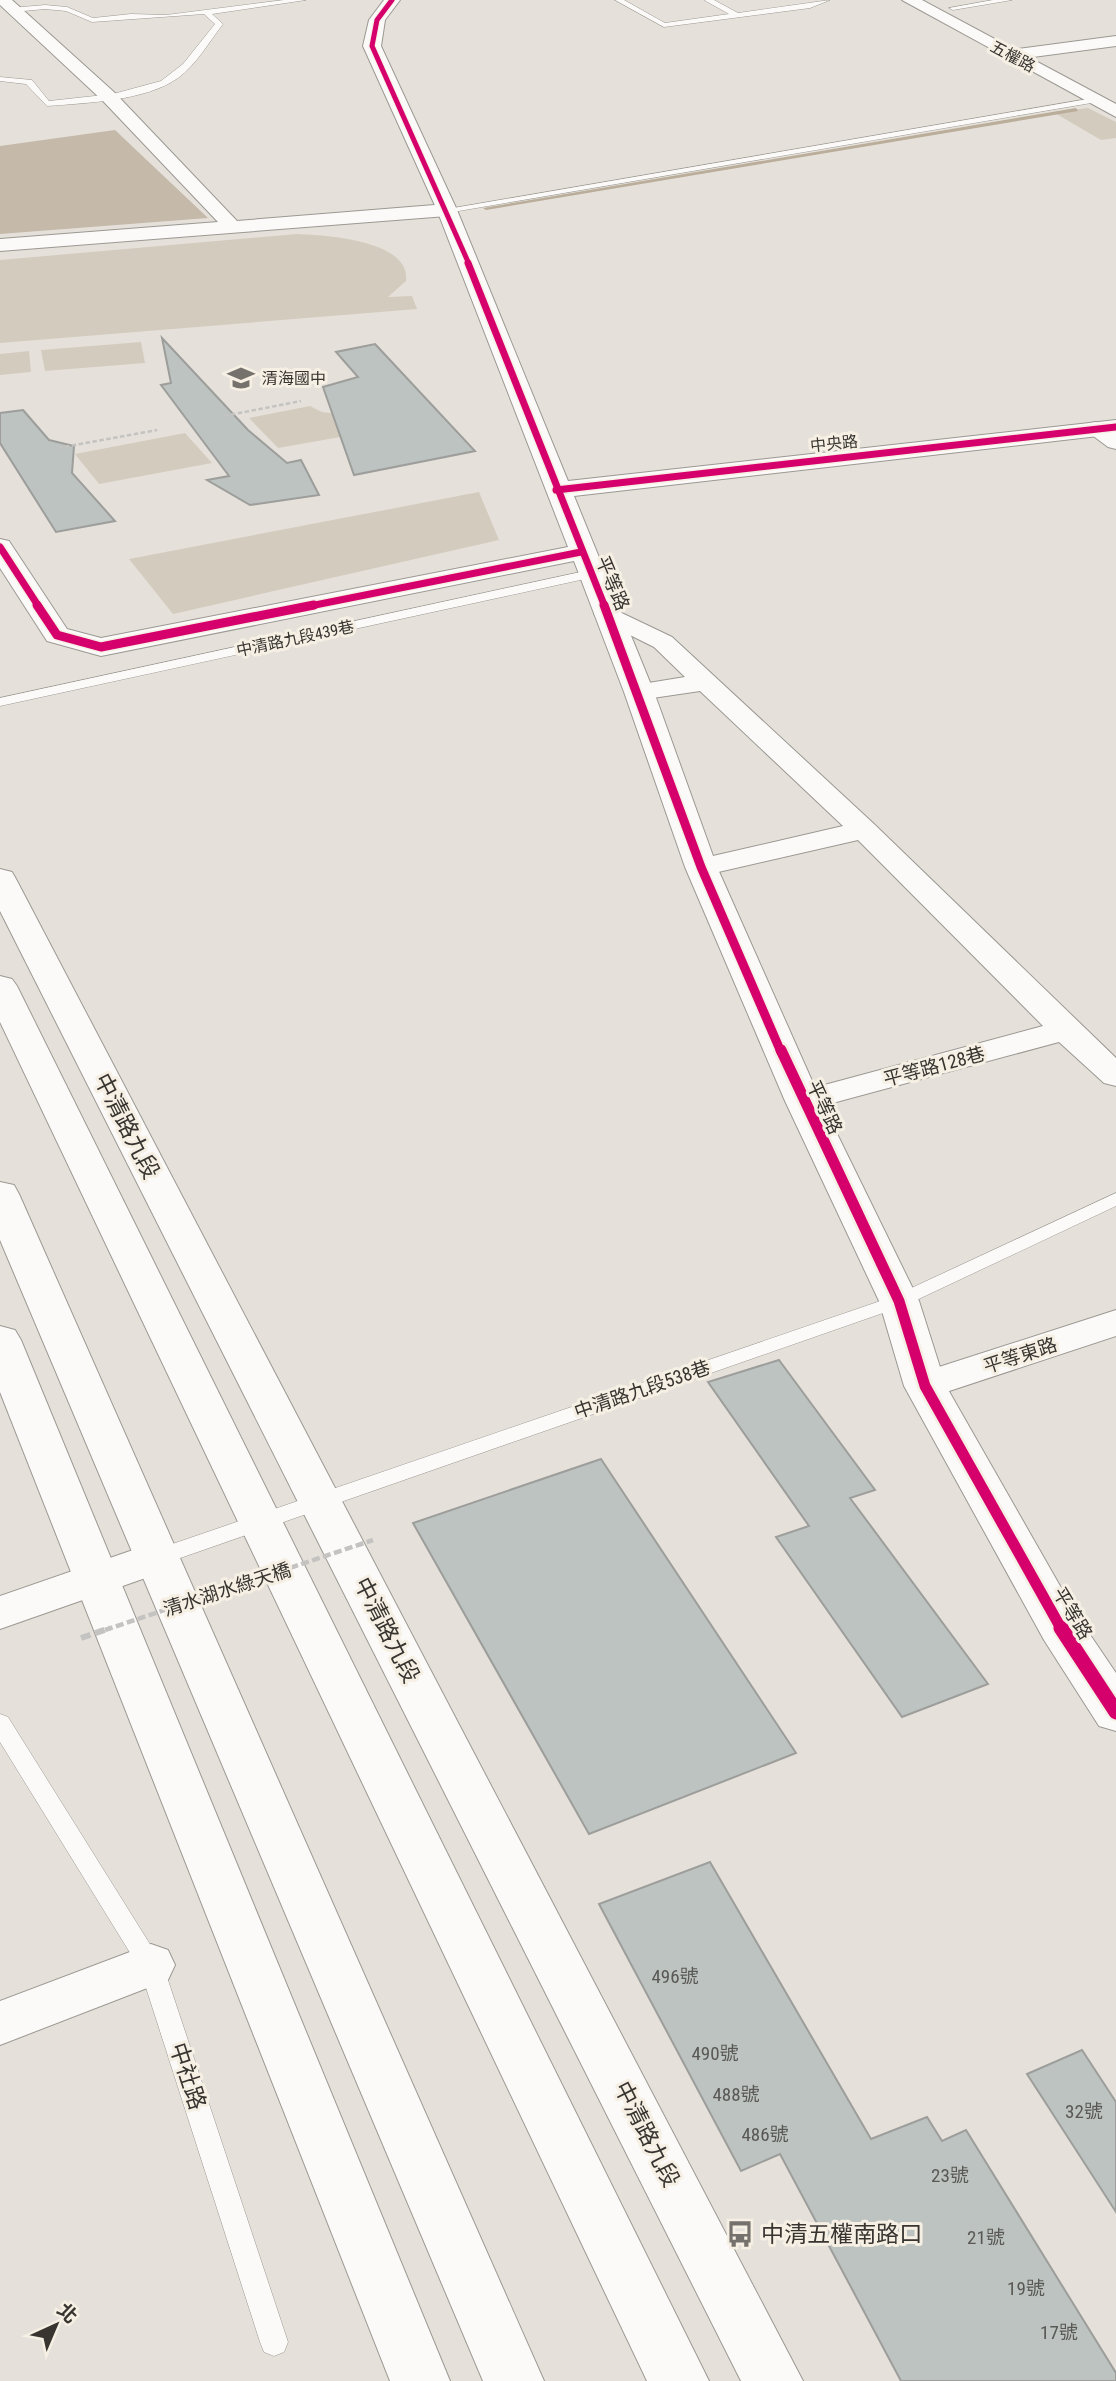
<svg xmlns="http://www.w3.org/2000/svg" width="1116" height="2381" font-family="'Roboto Condensed','Noto Sans TC',sans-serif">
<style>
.green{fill:#d3cbbe}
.forest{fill:#c5baaa}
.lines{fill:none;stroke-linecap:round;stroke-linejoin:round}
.stream{fill:#baad9a;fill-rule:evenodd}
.building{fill:#bdc3c0;stroke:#9d9e9b;stroke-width:2}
.service-casing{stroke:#9b9892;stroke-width:1}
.minor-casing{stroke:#9b9892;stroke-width:2}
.tertiary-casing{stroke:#9b9892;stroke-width:2}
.primary-casing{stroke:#9b9892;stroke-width:2}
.path{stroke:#c4c3c1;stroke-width:2.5;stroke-dasharray:4.5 2.5;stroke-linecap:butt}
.service{fill:#fbfaf9;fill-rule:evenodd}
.minor{fill:#fbfaf9;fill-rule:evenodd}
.tertiary{fill:#fbfaf9;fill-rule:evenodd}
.primary{fill:#fbfaf9;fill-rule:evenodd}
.path-bridge-far1{stroke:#c4c3c1;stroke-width:4.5;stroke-dasharray:8 3.5;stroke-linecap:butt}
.path-bridge{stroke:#c4c3c1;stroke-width:6;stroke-dasharray:10 5;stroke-linecap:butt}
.cycleway-far4-casing{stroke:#f6efe4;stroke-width:7}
.cycleway-far3-casing{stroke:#f6efe4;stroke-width:10}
.cycleway-far2-casing{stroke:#f6efe4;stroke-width:12}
.cycleway-far1-casing{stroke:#f6efe4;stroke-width:16}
.cycleway-casing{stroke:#f6efe4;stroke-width:19}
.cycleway-far4{stroke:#d6006c;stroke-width:5}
.cycleway-far3{stroke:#d6006c;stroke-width:7}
.cycleway-far2{stroke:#d6006c;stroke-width:9}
.cycleway-far1{stroke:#d6006c;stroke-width:11}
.cycleway{stroke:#d6006c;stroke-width:15}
.labels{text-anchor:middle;stroke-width:6;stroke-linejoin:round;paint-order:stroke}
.far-street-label{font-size:16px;fill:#383531;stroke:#f6efe4}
.far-poi-label{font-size:16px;fill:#383531;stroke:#f6efe4;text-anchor:start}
.street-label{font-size:19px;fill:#383531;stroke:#f6efe4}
.near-number-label{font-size:19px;fill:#595855}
.near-street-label{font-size:23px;fill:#383531;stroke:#f6efe4}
.near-poi-label{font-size:23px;fill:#383531;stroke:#f6efe4;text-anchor:start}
</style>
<rect width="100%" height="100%" fill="#e5e1da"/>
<!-- green -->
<g class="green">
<polygon points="1088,108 1116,122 1116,138 1101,140 1053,112"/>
<path d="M297,234C325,235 411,240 406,281L388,297L412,296L417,309L0,343V260Z"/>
<polygon points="141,342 145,363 45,371 41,350"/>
<polygon points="29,351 31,372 0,375 0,354"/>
<polygon points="310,406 322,412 345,415 380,430 278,448 249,418"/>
<polygon points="185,433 212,463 99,484 75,454"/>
<polygon points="479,492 499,540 173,614 129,559"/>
</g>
<!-- forest -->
<polygon class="forest" points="115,130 208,218 0,234 0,146"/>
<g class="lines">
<!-- stream -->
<polygon class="stream" points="1076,108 1078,111 486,210 483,208"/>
</g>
<!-- building -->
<g class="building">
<polygon points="162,338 248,430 287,463 301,460 319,495 250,505 207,480 229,476 161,385 171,383"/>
<polygon points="375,344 475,451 354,475 323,387 358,377 336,352"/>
<polygon points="23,410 49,440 74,446 72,473 115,521 56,532 0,443 0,413"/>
<polygon points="779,1360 875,1490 850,1498 988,1684 902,1717 776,1537 809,1526 708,1382"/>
<polygon points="601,1459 796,1753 589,1834 413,1523"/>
<polygon points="710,1862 871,2139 927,2117 942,2141 966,2130 1116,2373 1116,2381 901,2381 780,2154 741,2171 599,1904"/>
<polygon points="1082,2050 1116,2102 1116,2212 1027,2074"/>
</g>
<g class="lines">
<defs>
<g id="service">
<path d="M284,0H306L212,14L223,24C209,42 196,65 178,78C146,101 85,103 47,106L26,84L0,81V77L32,80L49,101L113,94L161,81L183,64L215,24L204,14L92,22L66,11L45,9L13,12L10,8L45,5L67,7L93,18L131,14L166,15Z"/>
<polygon points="615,0 624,0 665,23 729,14 704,0 714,0 738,13 830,0 810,8 664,27"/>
<polygon points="993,0 1012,0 953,10 949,8"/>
<polygon points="1094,98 1097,102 447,213 442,210"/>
<polygon points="590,570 596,574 594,577 0,706 0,698"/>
<polygon points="1116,1193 1116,1206 906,1305 166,1563 159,1565 152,1563 149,1557 152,1551 892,1297"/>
<polygon points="0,1714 8,1717 163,1965 288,2342 284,2352 274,2356 264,2352 260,2342 140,1969 0,1742"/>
</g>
<g id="minor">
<polygon points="0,0 12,0 115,93 237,221 447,204 456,210 447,216 0,251 0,239 218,222 103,101 0,5"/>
<polygon points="1116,36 1116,46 1011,60 1003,55 1011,50"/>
<polygon points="1095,422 1116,432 1116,449 1108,447 1084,429 1087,424"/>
<polygon points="607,606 672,637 874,824 1116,1058 1116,1086 1104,1083 1059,1042 803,1111 791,1108 786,1101 791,1094 1043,1026 858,840 701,876 691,873 686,867 691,861 843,826 700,691 639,700 630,698 626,692 630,686 685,677 654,647 598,619 594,614 598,609"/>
<polygon points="1116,1310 1116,1336 925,1399 911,1396 906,1386 911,1376"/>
<polygon points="159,1541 174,1546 180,1557 174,1568 0,1629 0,1596"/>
<polygon points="151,1944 168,1950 175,1965 168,1980 0,2045 0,2001"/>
</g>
<g id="tertiary">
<polygon points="384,0 400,0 385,20 381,46 457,210 568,481 1116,420 1116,434 574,496 654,692 717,867 821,1101 919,1301 946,1386 1076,1614 1116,1673 1116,1731 1099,1726 1044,1640 904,1386 879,1301 785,1101 685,867 624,692 574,561 101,656 47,641 0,568 0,539 9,541 67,629 101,638 568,547 437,210 363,46 369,20"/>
<polygon points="902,0 922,0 1116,104 1116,117"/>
</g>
<g id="primary">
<polygon points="0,869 12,872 16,879 803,2381 741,2381 0,911"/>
<polygon points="0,976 12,979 17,986 709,2381 647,2381 0,1022"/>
<polygon points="0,1182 14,1185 19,1194 544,2381 483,2381 0,1240"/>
<polygon points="0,1326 15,1330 21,1340 450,2381 390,2381 0,1392"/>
</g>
</defs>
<!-- service casing -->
<use href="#service" class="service-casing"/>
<!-- minor casing -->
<use href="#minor" class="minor-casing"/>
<!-- tertiary casing -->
<use href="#tertiary" class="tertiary-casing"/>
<!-- primary casing -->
<use href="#primary" class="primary-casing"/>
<!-- path -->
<g class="path">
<polyline points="224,416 301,401"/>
<polyline points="58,448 157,430"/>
</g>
<!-- service -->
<use href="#service" class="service"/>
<!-- minor -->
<use href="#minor" class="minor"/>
<!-- tertiary -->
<use href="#tertiary" class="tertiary"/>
<!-- primary -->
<use href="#primary" class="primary"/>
<!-- path-bridge-far1 -->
<polyline class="path-bridge-far1" points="105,1630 373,1540"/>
<!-- path-bridge -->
<polyline class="path-bridge" points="81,1638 110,1628"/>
<defs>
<polyline id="cycleway-far4" points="392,0 377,20 372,46 469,264"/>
<g id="cycleway-far3">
<polyline points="468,263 605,607"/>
<polyline points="556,490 1116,427"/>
<polyline points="0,547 39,607"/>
<polyline points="305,607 581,552"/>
</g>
<g id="cycleway-far2">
<polyline points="37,605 57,635 101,647 314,605"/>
<polyline points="604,605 701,867 781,1052"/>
</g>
<polyline id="cycleway-far1" points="781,1050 899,1301 925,1386 1062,1630"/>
<polyline id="cycleway" points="1061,1628 1116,1712"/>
</defs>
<!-- cycleway-far4 casing -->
<use href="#cycleway-far4" class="cycleway-far4-casing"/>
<!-- cycleway-far3 casing -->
<use href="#cycleway-far3" class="cycleway-far3-casing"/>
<!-- cycleway-far2 casing -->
<use href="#cycleway-far2" class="cycleway-far2-casing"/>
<!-- cycleway-far1 casing -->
<use href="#cycleway-far1" class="cycleway-far1-casing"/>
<!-- cycleway casing -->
<use href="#cycleway" class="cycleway-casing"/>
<!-- cycleway-far4 -->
<use href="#cycleway-far4" class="cycleway-far4"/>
<!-- cycleway-far3 -->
<use href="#cycleway-far3" class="cycleway-far3"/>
<!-- cycleway-far2 -->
<use href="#cycleway-far2" class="cycleway-far2"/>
<!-- cycleway-far1 -->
<use href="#cycleway-far1" class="cycleway-far1"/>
<!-- cycleway -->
<use href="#cycleway" class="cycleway"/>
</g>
<!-- icons -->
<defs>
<symbol id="school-bare" viewBox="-9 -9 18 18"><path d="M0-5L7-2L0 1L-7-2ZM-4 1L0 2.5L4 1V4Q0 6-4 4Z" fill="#75716c" stroke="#f6efe4" stroke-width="2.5" paint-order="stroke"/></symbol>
<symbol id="bus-bare" viewBox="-9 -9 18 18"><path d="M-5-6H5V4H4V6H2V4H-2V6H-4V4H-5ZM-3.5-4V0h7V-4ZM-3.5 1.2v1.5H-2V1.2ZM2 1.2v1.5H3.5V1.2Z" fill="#75716c" stroke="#f6efe4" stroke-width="2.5" paint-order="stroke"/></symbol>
</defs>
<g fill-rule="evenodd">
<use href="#school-bare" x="222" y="359" width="38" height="38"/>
<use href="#bus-bare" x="721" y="2215" width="38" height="38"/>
</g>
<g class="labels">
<!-- far-street labels -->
<g class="far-street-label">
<text transform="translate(1013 56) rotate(28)" y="6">五權路</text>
<text transform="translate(834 443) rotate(-6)" y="6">中央路</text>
<text transform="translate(295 638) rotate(-12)" y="6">中清路九段439巷</text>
</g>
<!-- far-poi labels -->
<g class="far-poi-label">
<text x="262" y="384">清海國中</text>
</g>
<!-- street labels -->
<g class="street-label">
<text transform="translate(613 583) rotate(67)" y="7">平等路</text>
<text transform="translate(934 1066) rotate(-15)" y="7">平等路128巷</text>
<text transform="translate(825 1107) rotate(65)" y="7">平等路</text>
<text transform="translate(1020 1355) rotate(-18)" y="7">平等東路</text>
<text transform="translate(642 1389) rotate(-19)" y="7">中清路九段538巷</text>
<text transform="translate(227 1589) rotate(-18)" y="7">清水湖水綠天橋</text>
<text transform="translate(1073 1613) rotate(59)" y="7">平等路</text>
</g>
<!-- near-number labels -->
<g class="near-number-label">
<text x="675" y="1983">496號</text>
<text x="715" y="2060">490號</text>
<text x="736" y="2101">488號</text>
<text x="1084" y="2118">32號</text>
<text x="765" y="2141">486號</text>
<text x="950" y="2182">23號</text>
<text x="986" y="2244">21號</text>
<text x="1026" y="2295">19號</text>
<text x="1059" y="2339">17號</text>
</g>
<!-- near-street labels -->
<g class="near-street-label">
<text transform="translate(127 1126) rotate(63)" y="8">中清路九段</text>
<text transform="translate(387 1630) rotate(63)" y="8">中清路九段</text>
<text transform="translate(188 2076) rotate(72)" y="8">中社路</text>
<text transform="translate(647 2134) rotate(63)" y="8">中清路九段</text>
</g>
<!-- near-poi labels -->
<g class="near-poi-label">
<text x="761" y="2242">中清五權南路口</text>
</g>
</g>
<!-- north arrow -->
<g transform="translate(56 2325) rotate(44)" stroke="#f6efe4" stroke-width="5" paint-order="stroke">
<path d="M0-5L12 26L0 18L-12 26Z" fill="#383531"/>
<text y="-10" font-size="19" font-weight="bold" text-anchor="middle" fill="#383531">北</text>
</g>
</svg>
